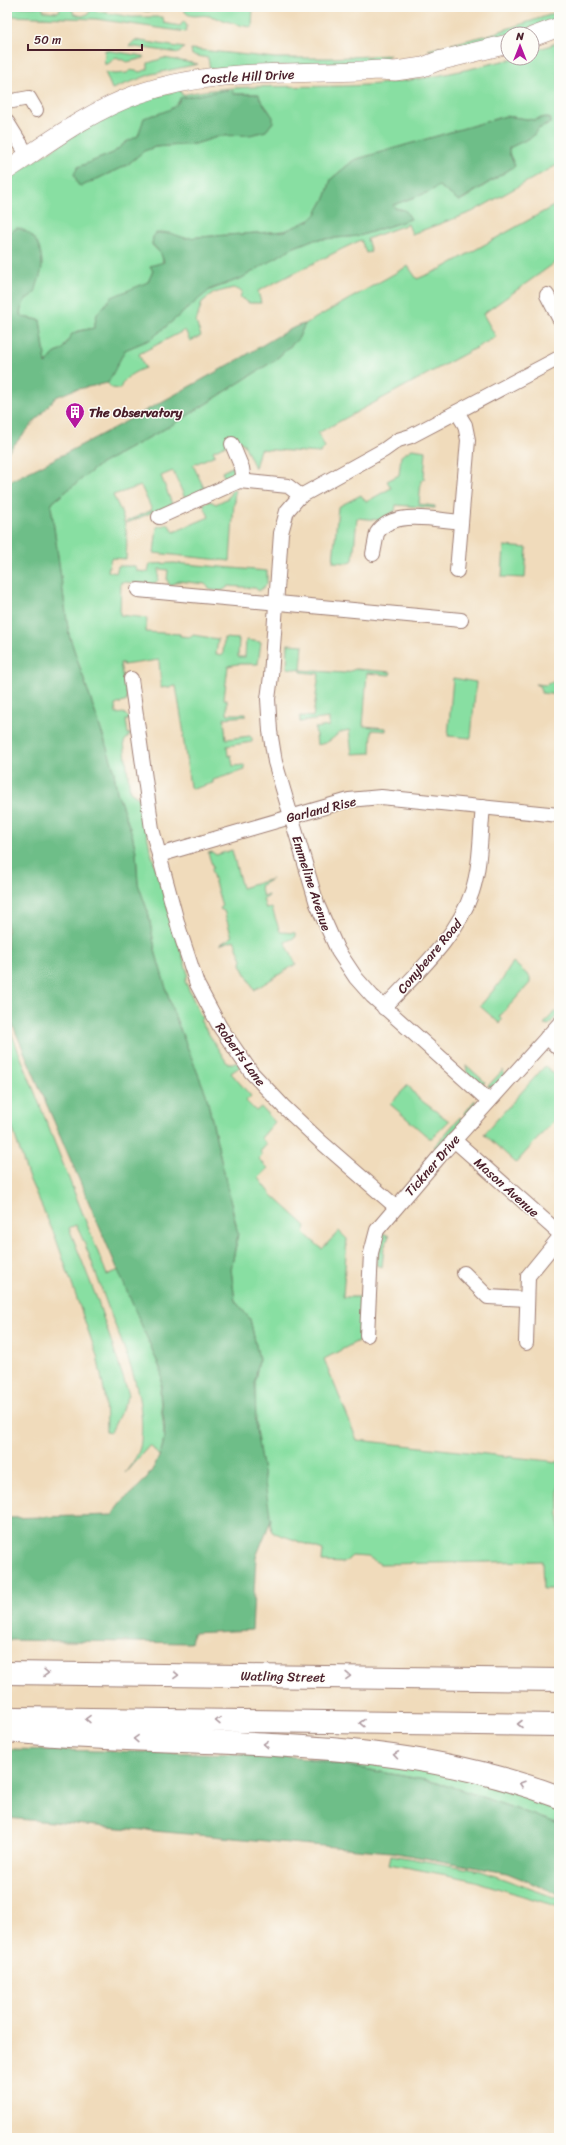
<svg xmlns="http://www.w3.org/2000/svg" width="566" height="2145" font-family="Sriracha,sans-serif">
<style>
.green{fill:#88dfa2;stroke:#697f66;fill-rule:evenodd}
.forest{fill:#6ebe88;stroke:#5c6e5a}
.lines{fill:none;stroke-linecap:round;stroke-linejoin:round}
.street-casing{stroke:#9d7d73;stroke-width:16}
.secondary-casing{stroke:#9d7d73;stroke-width:20}
.highway-casing{stroke:#9d7d73;stroke-width:24}
.street{stroke:#fff;stroke-width:14}
.secondary{stroke:#fff;stroke-width:19}
.highway{stroke:#fff;stroke-width:22}
.oneway{stroke:#ae9aa0}
.labels{text-anchor:middle;stroke-width:3;stroke-linejoin:round;paint-order:stroke}
.street-label{font-size:13px;fill:#4a1f2b;stroke:#fdfcf7}
.poi-label{font-size:13px;font-weight:bold;fill:#4a1f2b;stroke:#fdfcf7;text-anchor:start}
</style>
<rect width="100%" height="100%" fill="#fdfcf7"/>
<filter id="ink" filterUnits="userSpaceOnUse"><feTurbulence type="fractalNoise" baseFrequency=".025" numOctaves="2"/><feDisplacementMap in="SourceGraphic" scale="8" xChannelSelector="R" yChannelSelector="G"/><feConvolveMatrix kernelMatrix="1 2 1 2 8 2 1 2 1" color-interpolation-filters="sRGB"/></filter>
<filter id="wash" filterUnits="userSpaceOnUse"><feTurbulence type="fractalNoise" baseFrequency=".012" numOctaves="4" result="noise"/><feDisplacementMap in="SourceGraphic" scale="16" xChannelSelector="R" yChannelSelector="G"/><feGaussianBlur stdDeviation="0.9" result="paint"/><feColorMatrix in="noise" values="0 0 0 0 0 0 0 0 0 0 0 0 0 0 0 0 0 1.4 0 .05"/><feComposite in="paint" operator="in"/></filter>
<g filter="url(#wash)">
<rect width="100%" height="100%" fill="#f0dbbb"/>
<!-- green -->
<g class="green">
<polygon points="8,7 42,7 44,11 58,12 61,7 71,7 74,14 82,16 88,14 91,10 131,17 163,17 164,23 180,26 184,21 187,26 186,32 96,19 7,16"/>
<path d="M132,7H173C165,12 139,13 132,7Z"/>
<path d="M184,7H253L252,27C236,26 224,19 209,16C200,14 191,19 185,12Z"/>
<polygon points="559,12 559,18 514,34 508,34 508,36 435,52 428,50 488,35"/>
<polygon points="135,40 184,48 179,53 129,46"/>
<path d="M559,42V164L472,212L412,234L408,224L367,239L371,252L366,253L361,240L346,247L258,291L261,303H249L240,297L242,291L233,288L214,293L202,302L196,322L201,336L190,341L185,330L139,354L145,368C134,372 123,378 120,389L112,388L107,383L125,350L151,339L208,291L242,278L292,248L312,240L359,236L411,219L405,210L395,208L392,205L429,192L439,185L459,201L465,198L515,166L509,153V148L532,137L538,129L548,125L551,119L545,117L534,120L506,116L354,160L331,179L326,196L316,214L310,220L285,231L185,238L163,232L153,237L152,245L162,255L163,263L150,266L153,271L148,282L126,293L116,296L110,301L97,314L94,328L79,331L72,334L62,350L54,354L46,364L40,320L22,317C11,301 60,279 33,242C28,235 26,230 17,228L7,234V179L93,123L147,99L180,90L182,95C244,81 315,90 379,84C407,81 434,77 460,71C486,66 505,58 532,58V52ZM227,90L233,91L234,94H258C261,104 272,110 273,122L266,131L253,134L220,136L195,144L155,147L144,151L127,165L82,186L78,167L113,153L126,142L135,138L140,133L144,118C154,115 177,111 180,98Z"/>
<polygon points="191,49 275,58 330,58 390,55 383,61 210,69 208,58 192,55"/>
<polygon points="105,50 143,56 144,58 127,62 116,57 108,64 104,64"/>
<polygon points="164,58 198,64 152,74 112,89 105,72 114,74 127,73 130,70 141,72 148,69 148,63"/>
<path d="M559,203V260L483,314L496,337L318,433L325,447L320,453L260,449L255,468L244,444L236,440L213,451L215,455L193,465L204,488L225,479L222,472L234,466V471L229,478L185,498L173,471L161,476L172,504L127,523V521L152,510L141,486L113,495C116,502 120,508 122,515C128,530 127,544 126,559L111,558L108,571L116,573L118,566H135L137,571L148,572L150,564L174,563L267,571V584L259,591L255,588L229,586L222,591L211,590L205,584L179,581L170,586L167,580L168,570L159,569L158,580L154,584L121,582L120,615L147,618L146,632L180,634V636L191,637L193,635L218,639L216,654L223,655L224,638L239,639L238,657H245L246,640L261,642L258,664H237L228,666L224,699L227,700V714H246V716L224,718L226,739L250,736L252,738V742L227,746L228,756L231,755L233,766L244,765L245,770L213,780V783L193,789L190,787L183,736L184,734L176,686L161,688L159,660L123,665V663H120L123,680H125L127,701L115,705L116,714L124,713L129,718V720H126L128,734H131L124,742L130,792L140,799L150,849L188,974L185,981L202,1019L200,1020L227,1063H239L241,1066L231,1073L251,1096L246,1101L256,1111L261,1107L275,1122L261,1138L267,1144L260,1152L262,1154L259,1159L268,1168L259,1178L272,1195L306,1226L304,1233L322,1249L339,1231L347,1239L343,1297H363L362,1339L324,1359L357,1440L559,1462V1589H543L542,1561L380,1564L368,1557L352,1556L344,1563L322,1562L323,1550L272,1532L256,1430L255,1380L259,1359L250,1319L235,1301L231,1269L237,1241L236,1224L206,1094L172,1009L156,954L148,912L138,884L136,852L132,834L117,792L113,766L69,635L51,506L53,502L99,465L179,421L275,360L298,339L305,324L408,266L417,279L441,269Z"/>
<polygon points="412,449 426,451 424,479 421,481 419,504 435,506 435,508 396,505 395,511 379,520 357,518 353,560 348,563 333,562 338,507 361,495 366,502 391,488 387,481 399,475 401,456"/>
<polygon points="232,490 235,490 234,501 236,501 234,503 230,561 154,553 157,527 168,524 174,532 209,517 203,504 210,501 216,504 228,498"/>
<polygon points="504,546 527,548 525,578 502,577"/>
<path d="M288,644L303,645L301,670L344,673L356,669L391,672L390,675L367,673L363,726L386,728V731L372,730L371,753L352,754L349,730C332,733 336,742 317,745L315,728L329,726V718L300,722V716L313,717L319,674L301,672V670L287,668Z"/>
<polygon points="453,678 476,682 471,738 448,736"/>
<polygon points="551,682 559,683 559,695 541,693 541,687 535,684 546,685"/>
<polygon points="232,850 242,888 272,879 260,886 263,896 268,895 268,897 263,899 266,909 272,908 280,932 295,933 296,937 285,942 296,964 254,990 241,964 242,959 234,940 219,945 232,937 224,911 220,909 222,906 211,869 213,868 208,853 212,852 216,855"/>
<polygon points="513,962 530,977 530,983 499,1017 502,1020 499,1023 480,1006 502,980"/>
<polygon points="555,1011 558,1014 549,1025 544,1024"/>
<path d="M7,1022L107,1275L119,1270L163,1376C163,1381 160,1386 160,1391C160,1414 169,1434 159,1456L150,1445L125,1473C132,1463 140,1454 141,1441C146,1393 124,1350 108,1307C98,1280 89,1251 76,1225L69,1228L97,1299L129,1395L111,1432L106,1431L105,1395L97,1356L55,1236L28,1176L7,1111Z"/>
<polygon points="466,1065 485,1082 482,1086 467,1073"/>
<polygon points="545,1066 559,1078 559,1115 516,1163 484,1134"/>
<polygon points="503,1070 504,1076 494,1086 487,1087"/>
<polygon points="408,1085 418,1098 449,1121 432,1138 429,1138 390,1104"/>
<polygon points="475,1100 475,1108 467,1117 464,1114"/>
<polygon points="460,1117 464,1120 437,1150 434,1147"/>
<polygon points="383,1233 389,1236 384,1248 382,1267 376,1265"/>
<polygon points="297,1757 428,1767 559,1804 559,1824 459,1789 425,1780"/>
<polygon points="391,1855 481,1871 559,1899 559,1907 468,1879 389,1864"/>
</g>
<!-- forest -->
<g class="forest">
<path d="M226,90L233,91L234,94H259L260,99L273,117V122L266,131L250,135L220,136L195,144L155,147L144,151L127,165L82,186L78,185L74,174L78,167L113,153L126,142L138,136L144,118C154,114 178,111 180,98Z"/>
<path d="M506,116L534,120L546,117L551,120V123L538,129L532,137L509,148V153L515,166L459,201L439,186L429,192L393,205L395,208L405,210L411,219L359,236L312,240L292,248L242,278L211,289L151,339L125,350L108,383L73,390L56,397L7,453V234L17,228C35,232 42,248 42,265C42,274 37,284 35,293L25,300L20,312L22,317L40,320L46,364L54,354L62,350L72,334L79,331L94,328L97,314L112,297L148,282L153,271L150,266L164,262L161,254L152,244L153,237L156,233H170L185,238L285,231L310,220L316,214L326,196L331,179L354,160Z"/>
<path d="M305,324L298,339L275,360L179,421L99,465L53,502L51,506L69,635L113,766L117,792L132,834L136,852L138,884L148,912L156,954L172,1009L206,1094L238,1234L231,1269L235,1301L250,1319L259,1359L255,1380L256,1430L271,1520L256,1557L252,1630L193,1633L191,1643L7,1640V1518L113,1515C118,1502 129,1496 139,1486C151,1475 163,1454 164,1437C166,1425 162,1413 161,1401C159,1389 164,1379 160,1368L7,1012V475L10,481C87,444 161,402 236,361C251,353 292,325 305,324Z"/>
<polygon points="7,1749 243,1754 297,1757 425,1780 459,1789 559,1824 559,1894 507,1873 391,1852 7,1818"/>
</g>
</g>
<g filter="url(#ink)">
<g class="lines">
<defs>
<g id="street">
<polyline points="7,102 29,98 36,110"/>
<polyline points="7,122 28,156"/>
<polyline points="547,295 559,318"/>
<polyline points="457,412 465,425 468,440 457,571"/>
<polyline points="232,444 242,468 244,481"/>
<polyline points="159,517 239,481 288,486 301,496"/>
<path d="M373,554L377,533C393,509 436,520 461,522"/>
<polyline points="138,590 461,620"/>
<polyline points="131,679 152,829 179,929 197,984 220,1027 251,1072 283,1106 320,1141 396,1207"/>
<polyline points="159,855 349,800 381,797 559,815"/>
<path d="M384,1008C416,973 457,938 472,892C481,865 480,834 483,807"/>
<polyline points="547,1037 559,1049"/>
<polyline points="489,1101 372,996 356,978 338,951 317,904 275,762 270,731 268,699 271,676 281,533 287,511 299,497 384,450 398,440 411,436 559,358"/>
<polyline points="454,1140 559,1233"/>
<polyline points="464,1273 488,1297 527,1299"/>
<polyline points="367,1335 371,1253 377,1230 440,1156 559,1024"/>
<polyline points="526,1343 528,1276 559,1238"/>
</g>
<g id="secondary">
<polyline points="532,37 559,27"/>
<path d="M7,170C49,142 90,111 138,94C215,67 299,75 380,70L395,71L423,67L438,61L508,44"/>
</g>
<g id="highway">
<polyline points="7,1673 559,1680"/>
<polyline points="16,1718 559,1725"/>
<path d="M7,1731C34,1733 61,1736 88,1737C248,1746 407,1739 559,1797"/>
</g>
</defs>
<!-- street casing -->
<use href="#street" class="street-casing"/>
<!-- secondary casing -->
<use href="#secondary" class="secondary-casing"/>
<!-- highway casing -->
<use href="#highway" class="highway-casing"/>
<!-- street -->
<use href="#street" class="street"/>
<!-- secondary -->
<use href="#secondary" class="secondary"/>
<!-- highway -->
<use href="#highway" class="highway"/>
</g>
<!-- one-way arrows -->
<defs><path id="oneway-chevron" d="M-2-3.5L2.5 0L-2 3.5" fill="none" stroke-width="1.6" stroke-linecap="round" stroke-linejoin="round"/></defs>
<g class="oneway">
<use href="#oneway-chevron" transform="translate(46 1673) rotate(1)"/>
<use href="#oneway-chevron" transform="translate(176 1675) rotate(1)"/>
<use href="#oneway-chevron" transform="translate(348 1676) rotate(1)"/>
<use href="#oneway-chevron" transform="translate(88 1719) rotate(-179)"/>
<use href="#oneway-chevron" transform="translate(218 1721) rotate(-179)"/>
<use href="#oneway-chevron" transform="translate(362 1723) rotate(-179)"/>
<use href="#oneway-chevron" transform="translate(520 1724) rotate(-180)"/>
<use href="#oneway-chevron" transform="translate(136 1739) rotate(-178)"/>
<use href="#oneway-chevron" transform="translate(266 1744) rotate(-177)"/>
<use href="#oneway-chevron" transform="translate(396 1755) rotate(-172)"/>
<use href="#oneway-chevron" transform="translate(522 1784) rotate(-162)"/>
</g>
</g>
<!-- icons -->
<defs>
<symbol id="building-pin" viewBox="-11 -11 22 30"><path d="M0 17L-7.5 6A9.5 9.5 0 1 1 7.5 6Z" fill="#b5179e" stroke="#fdfcf7"/><path d="M-4-6H4V6H1V3H-1V6H-4ZM-2.5-4.3h1.7v1.8h-1.7ZM.8-4.3h1.7v1.8H.8ZM-2.5-1h1.7V.8h-1.7ZM.8-1h1.7V.8H.8Z" fill="#fff"/></symbol>
</defs>
<g fill-rule="evenodd">
<use href="#building-pin" x="64" y="401" width="22" height="30"/>
</g>
<g class="labels">
<!-- street labels -->
<g class="street-label">
<text transform="translate(248 76) rotate(-3)" y="5">Castle Hill Drive</text>
<text transform="translate(321 809) rotate(-14)" y="5">Garland Rise</text>
<text transform="translate(312 883) rotate(72)" y="5">Emmeline Avenue</text>
<text transform="translate(429 956) rotate(-50)" y="5">Conybeare Road</text>
<text transform="translate(241 1054) rotate(54)" y="5">Roberts Lane</text>
<text transform="translate(432 1165) rotate(-49)" y="5">Tickner Drive</text>
<text transform="translate(507 1187) rotate(42)" y="5">Mason Avenue</text>
<text transform="translate(283 1676) rotate(1)" y="5">Watling Street</text>
</g>
<!-- poi labels -->
<g class="poi-label">
<text x="89" y="417">The Observatory</text>
</g>
</g>
<!-- margin -->
<rect width="566" height="2145" fill="none" stroke="#fdfcf7" stroke-width="24"/>
<!-- north arrow -->
<g transform="translate(520 46)"><circle r="19" fill="#fdfcf7" stroke="#b5a4a5"/>
<path d="M0-3L7 15L0 10L-7 15Z" fill="#b5179e"/>
<text y="-6" font-size="11" font-weight="bold" text-anchor="middle" fill="#4a1f2b">N</text>
</g>
<!-- scale -->
<path d="M28 44v6h114v-6" fill="none" stroke="#4a1f2b" stroke-width="2"/>
<text x="34" y="44" font-size="12" fill="#4a1f2b" stroke="#fdfcf7" stroke-width="3" paint-order="stroke">50 m</text>
</svg>
